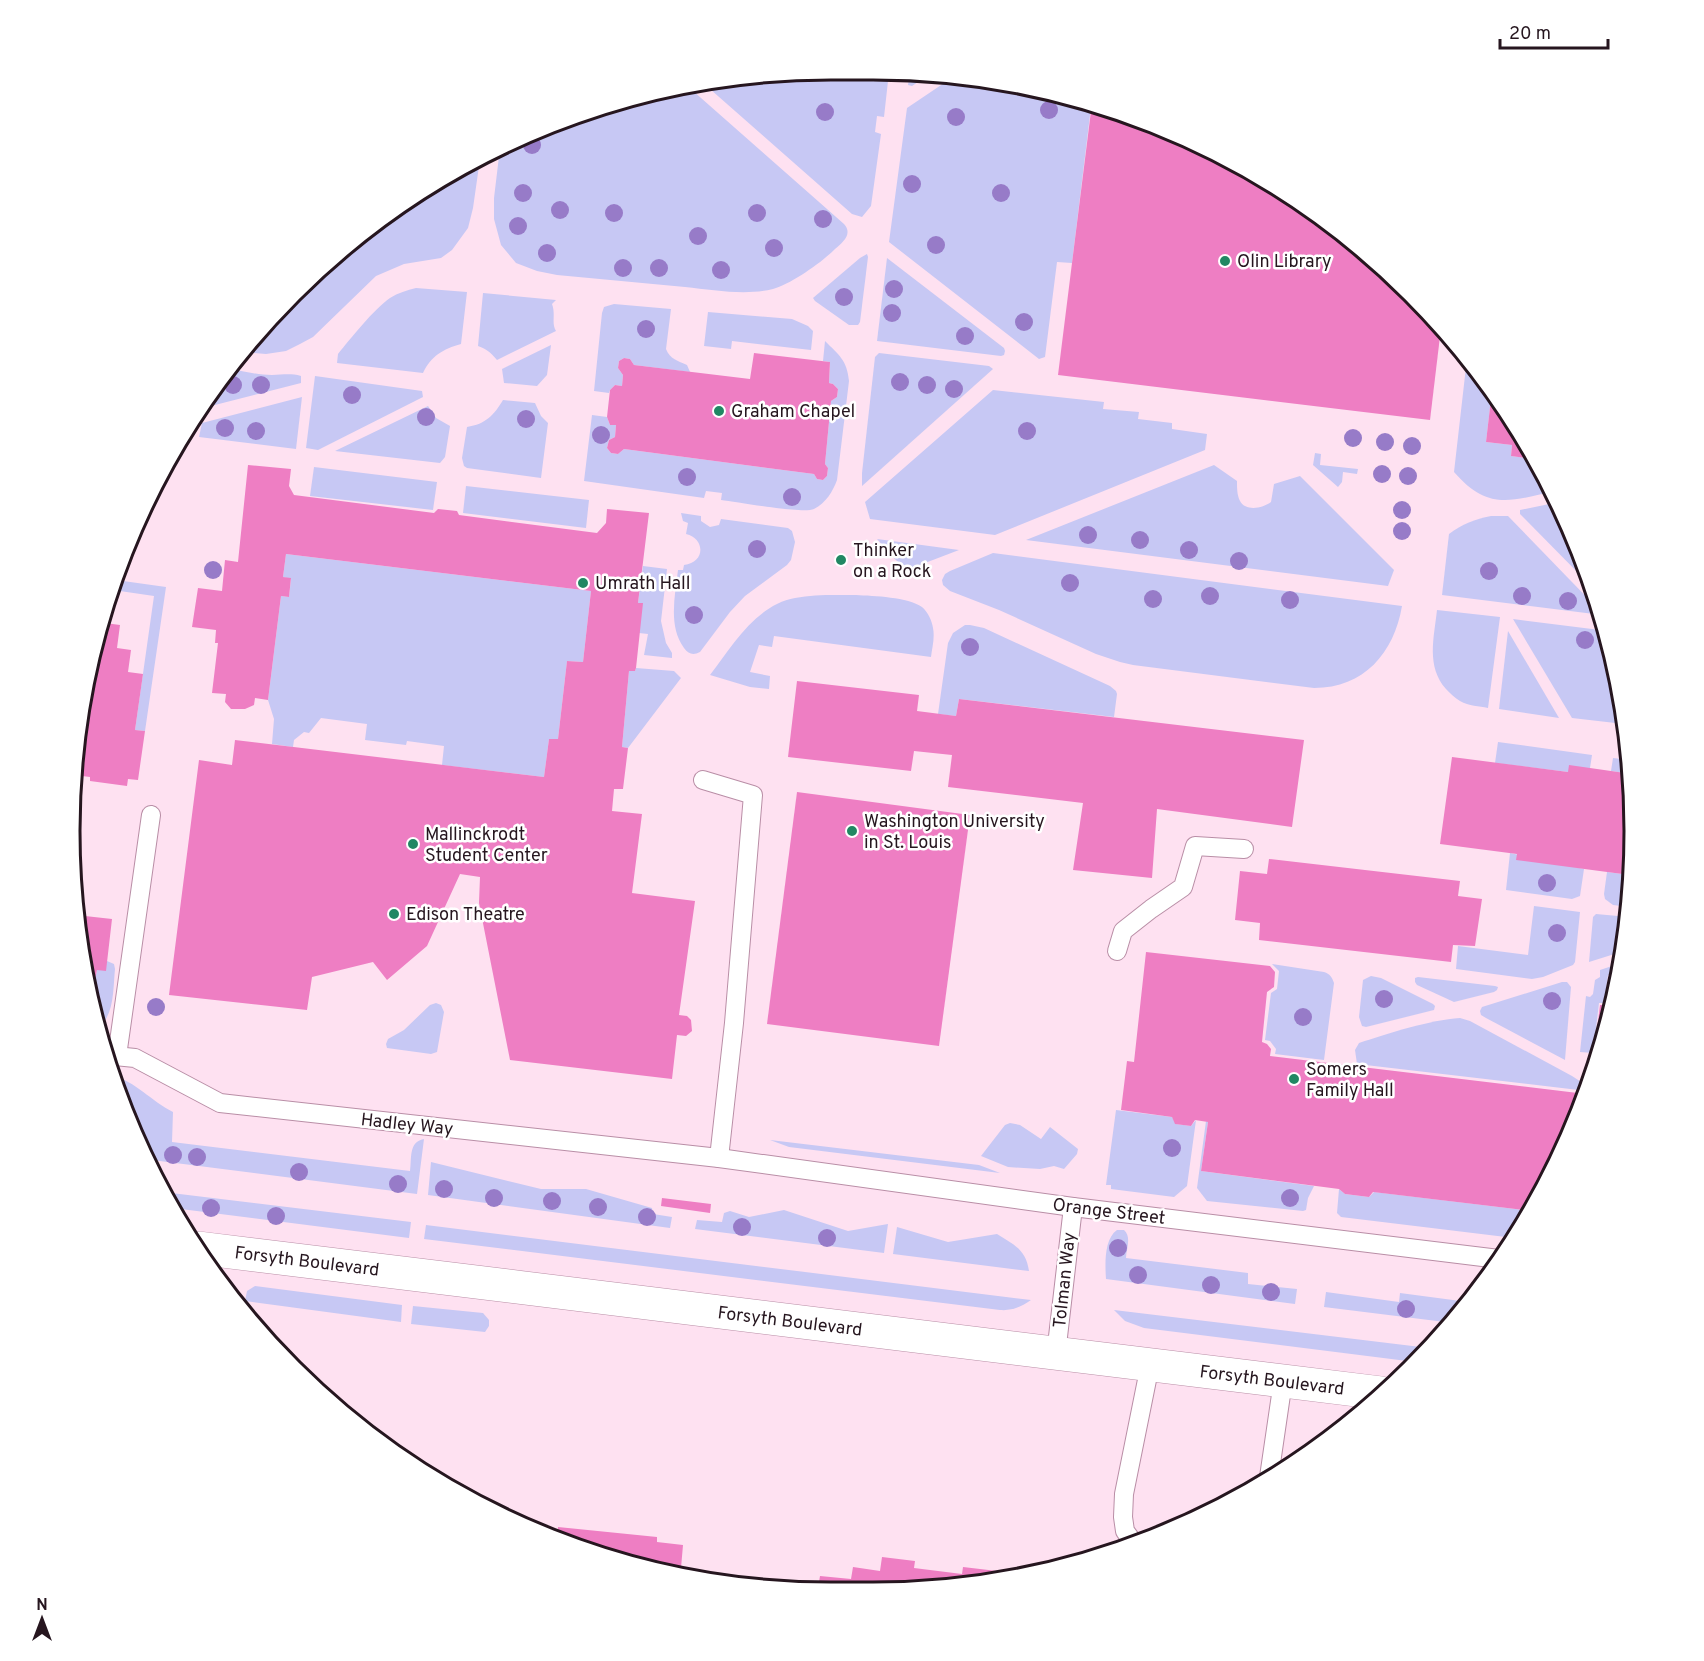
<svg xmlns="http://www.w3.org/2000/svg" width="1704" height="1661" font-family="Overpass,sans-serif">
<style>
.green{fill:#c7c8f4}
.building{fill:#ee7ec3}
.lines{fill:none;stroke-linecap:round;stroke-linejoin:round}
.service-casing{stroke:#b98ea6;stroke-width:20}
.secondary-casing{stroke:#b98ea6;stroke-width:34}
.service{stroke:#fff;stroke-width:18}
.secondary{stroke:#fff;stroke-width:33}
.tree{fill:#977bc8}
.poi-dot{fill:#218763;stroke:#fff;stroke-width:2}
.labels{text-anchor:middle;stroke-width:5;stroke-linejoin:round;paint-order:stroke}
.poi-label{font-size:18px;fill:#26161f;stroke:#fff;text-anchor:start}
.street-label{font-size:18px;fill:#26161f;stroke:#fff}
.rim{fill:none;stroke:#26161f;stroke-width:3}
</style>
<rect width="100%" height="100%" fill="#fee1f1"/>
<!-- green -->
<g class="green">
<polygon points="830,69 889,72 884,117 877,116 875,132 881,134 871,206 862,217 852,214 702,82"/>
<polygon points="910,73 930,74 912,86 908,85"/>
<polygon points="956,75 973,76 1078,100 1078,105 1091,107 1072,263 1057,262 1045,357 1039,359 889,242 907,108"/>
<path d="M684,83L844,224C853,234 843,242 835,249C821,263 791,284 773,289C745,296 714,290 685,287C642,283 600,279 557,275L537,271L516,263L501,245L494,219V198L500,148L539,127Z"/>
<polygon points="480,159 473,208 468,228 452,250 441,258 404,264 376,276 313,337 300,344 286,351 266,354 243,352 292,292 407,198"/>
<polygon points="867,254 868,257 860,322 858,325 849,325 815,301 813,298 860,258"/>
<polygon points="887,258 1004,348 1005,351 1004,355 1001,356 877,341"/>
<path d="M416,288L467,292L461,344C443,349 431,356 423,373L337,363L338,354C351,338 374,309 390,298C398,293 407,290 416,288Z"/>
<path d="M483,293L556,300L552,304C556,315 551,323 556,331L497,360C491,353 487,349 478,346Z"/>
<path d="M614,304L671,309L666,349C670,359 678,361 687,365L690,372L634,365L630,359L624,358L619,361L618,368L623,375L622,386L615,385L610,390L609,393L594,391L602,313L604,307Z"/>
<polygon points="708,312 792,319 808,326 813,331 811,350 732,341 731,349 704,346"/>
<path d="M825,341C839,355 847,360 849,381L837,480C833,491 826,503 814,509C803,514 738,502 721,500L722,493L706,491L704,498L584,481L592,415L607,417L610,425H616L615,437L609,440L607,448L611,453L618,454L624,449L814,474L817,479L823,480L827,476L828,468L825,464L831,401L837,397L838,389L833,384L829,383L830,362L823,361Z"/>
<polygon points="551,345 547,375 537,386 504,383 502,369"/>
<polygon points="879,353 989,366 993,369 862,486 862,473 875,357"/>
<path d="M1470,359L1478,367L1492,390L1486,442L1512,445L1511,456L1535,459L1555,491C1510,501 1488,511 1454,472L1466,367Z"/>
<path d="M229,369C243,371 258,375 272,375C282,375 290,373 301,376V383L211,406H207L205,398Z"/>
<polygon points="315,376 422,391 423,397 318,450 306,448"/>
<polygon points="993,390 1104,402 1103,409 1139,412 1138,419 1172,423 1172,429 1207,434 1205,450 995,535 870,519 865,502"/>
<polygon points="302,397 296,449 199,437 202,423"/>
<path d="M503,400L535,403L541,416L548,423L541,478L467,468L464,466L462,458L467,427C486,424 494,415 503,400Z"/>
<polygon points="428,406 436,418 450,426 445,457 440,463 335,451"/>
<polygon points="1315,453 1321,454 1320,465 1358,469 1357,474 1343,472 1342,482 1338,487 1313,465"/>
<path d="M1214,465L1237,481C1237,488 1237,495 1240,501C1246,512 1263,508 1271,502L1274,484L1300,476L1394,570L1388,586L1026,540Z"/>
<polygon points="314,467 437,482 433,510 310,496"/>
<polygon points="466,486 589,500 586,528 463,513"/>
<polygon points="1559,502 1592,587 1520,514 1520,510"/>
<path d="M681,513L701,516V521L710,527L719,525L721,519L788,528L792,531L795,542L791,560L787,565L745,596L730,612L700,652C694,655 689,655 684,648C668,626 675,596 678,570H683L684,565C705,563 706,539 686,534L688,523L683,521Z"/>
<path d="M1491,516H1508L1601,612L1602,615L1442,595L1449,534C1462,524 1475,519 1491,516Z"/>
<path d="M877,539L959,550L912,568C896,565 887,550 877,539Z"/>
<path d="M993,553L1402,606C1394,653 1364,688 1314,688L1133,665L1120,662L1096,654L999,610L950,591L943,585L942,580L945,574L950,571Z"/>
<polygon points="286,554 591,591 583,662 567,661 558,739 549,739 544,777 442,765 444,746 407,741 406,745 365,740 367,724 321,718 309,733 304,732 294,740 293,747 272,744 274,719 268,700 281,596 289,597 291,579 283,577"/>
<polygon points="643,566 667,569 661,621 666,643 672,653 672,658 644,655 648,634 639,633 638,603"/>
<polygon points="116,580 166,587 145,731 135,730 154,596 113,590"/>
<path d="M856,595C874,596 908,597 922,607C928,612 932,621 933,628C935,638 932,648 931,657L774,636L772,647L759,645L750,672L770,676L769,689L750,687L710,675C732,646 756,605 795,598C815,594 836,595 856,595Z"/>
<path d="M1437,610L1500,617L1488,708C1479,706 1469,706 1460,701C1455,698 1450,693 1446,689C1426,666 1434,638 1437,610Z"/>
<polygon points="1513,619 1608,631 1624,724 1572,718"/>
<polygon points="965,625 970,625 984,628 1110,686 1116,691 1117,694 1114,717 959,699 956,716 938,714 948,643 953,633"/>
<polygon points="1508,631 1559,718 1499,709"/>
<polygon points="636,668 674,671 681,678 628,748 622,747 629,671 635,671"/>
<polygon points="1498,742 1592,755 1590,768 1568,772 1495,763"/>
<polygon points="1613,758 1630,760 1632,774 1611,771"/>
<polygon points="1510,853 1584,869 1580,896 1572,899 1506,890"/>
<polygon points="1607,872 1630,875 1629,907 1613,905 1605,899 1604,894"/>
<polygon points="1534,906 1580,912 1575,962 1573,965 1543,977 1532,979 1456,969 1458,946 1528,955"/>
<polygon points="1596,914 1629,917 1628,930 1624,951 1589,962 1593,917"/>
<path d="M107,961L114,964L115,969C113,987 115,1021 95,1028L87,978L95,979L97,970Z"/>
<polygon points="1621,963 1618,976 1608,975 1604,1003 1599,1003 1593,1053 1580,1052 1586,996 1590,997 1593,994 1595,980 1600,977 1600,970"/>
<path d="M1272,964L1324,972C1330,974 1332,977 1334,983L1324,1060L1275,1054L1276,1049L1270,1041L1265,1040L1271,993L1277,989L1279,971Z"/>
<polygon points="1371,976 1381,978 1433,1004 1435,1006 1434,1010 1366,1027 1362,1026 1359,1017 1363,980"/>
<polygon points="1418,977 1495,986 1498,987 1497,990 1494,992 1454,1002 1417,985 1415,982 1415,978"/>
<polygon points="1562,982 1567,982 1571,987 1565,1060 1486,1018 1481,1015 1480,1011 1482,1007"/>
<polygon points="436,1003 441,1005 444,1012 437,1052 431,1054 387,1048 386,1044 388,1039 404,1030 430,1005"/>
<path d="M1460,1018L1470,1021L1572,1076L1589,1087L1587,1091L1357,1064L1355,1050L1359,1043C1389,1033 1430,1020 1460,1018Z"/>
<path d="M113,1076C135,1081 151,1101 173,1112L172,1142L410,1171C412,1159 408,1142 424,1139L417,1194L144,1159Z"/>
<polygon points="1116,1110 1172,1117 1176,1124 1191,1126 1196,1120 1187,1186 1174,1197 1111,1189 1111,1185 1106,1185"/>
<polygon points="1206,1121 1208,1122 1201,1171 1314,1186 1308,1198 1306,1210 1303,1211 1207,1201 1197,1188"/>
<polygon points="1010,1123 1020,1125 1041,1139 1050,1127 1078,1149 1077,1154 1064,1169 1054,1166 1040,1169 1008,1167 981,1156 1005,1125"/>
<polygon points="770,1140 979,1165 1000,1173 789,1147"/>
<polygon points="431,1162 541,1189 586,1189 652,1208 653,1214 672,1217 670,1228 428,1195"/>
<polygon points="1339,1189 1345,1194 1369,1197 1374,1192 1533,1211 1514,1238 1341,1217 1337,1213"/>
<polygon points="163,1192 411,1222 409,1238 173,1208"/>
<polygon points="784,1210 848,1231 888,1224 884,1253 695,1229 697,1220 722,1222 724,1213 730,1211 749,1217"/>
<path d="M426,1225L1031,1300C1021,1307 1012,1311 1000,1310L424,1239Z"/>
<path d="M897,1227L948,1242L997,1234C1014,1245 1026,1249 1029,1271L893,1254Z"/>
<path d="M1117,1230H1124C1132,1237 1126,1250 1126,1258L1248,1273V1284L1297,1289L1295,1304L1106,1279C1105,1264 1104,1239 1117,1230Z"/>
<polygon points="255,1286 402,1305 401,1322 245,1301 247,1291"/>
<polygon points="1326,1292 1399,1302 1400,1293 1468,1302 1453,1323 1324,1307"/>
<polygon points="413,1306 483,1313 489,1320 489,1326 485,1332 411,1324"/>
<polygon points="1114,1310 1429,1348 1415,1362 1144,1328 1125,1321"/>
</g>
<!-- building -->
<g class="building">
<polygon points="1092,103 1119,110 1255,171 1376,258 1441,328 1430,420 1058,375"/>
<polygon points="754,353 830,362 829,383 833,384 838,389 837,397 831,401 825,464 828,468 827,476 823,480 817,479 814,474 624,449 618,454 611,453 607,448 609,440 615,437 616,425 610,425 607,417 610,390 615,385 622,386 623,375 618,368 619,361 624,358 630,359 634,365 750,379"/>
<polygon points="1492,390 1535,459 1511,456 1512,445 1486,442"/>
<polygon points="248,465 291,469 289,486 294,495 434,513 438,509 457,511 459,515 597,533 606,523 607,509 649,513 638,603 643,603 636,668 635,671 629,671 622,747 628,748 623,789 614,789 612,811 642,814 632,893 695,901 679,1015 687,1016 691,1020 692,1031 686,1036 677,1035 672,1079 510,1060 479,903 480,877 460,874 427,946 387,980 373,962 312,977 307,1010 169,995 199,760 232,765 235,740 544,777 549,739 558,739 567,661 583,662 591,591 286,554 283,577 291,578 289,597 281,596 268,700 255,698 254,705 245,709 231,709 225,702 226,694 212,693 218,643 215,643 216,630 192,627 198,588 222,591 225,560 238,562"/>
<polygon points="105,623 120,625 117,648 131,650 128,672 143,674 135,730 145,731 138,780 128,779 127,786 90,781 90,777 74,775 76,731"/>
<polygon points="797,681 919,695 917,711 956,716 959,699 1304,740 1292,827 1157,809 1152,878 1073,870 1083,803 948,787 952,755 914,751 911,771 788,757"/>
<polygon points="1452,757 1568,772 1569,765 1632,774 1633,781 1630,875 1516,860 1517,854 1440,844"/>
<polygon points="797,792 970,815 939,1046 767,1024"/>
<polygon points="1269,859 1460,881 1458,896 1482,899 1475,946 1453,945 1451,962 1259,940 1260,923 1235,920 1240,871 1267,874"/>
<polygon points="76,915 112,919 106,971 97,970 95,979 87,978"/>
<polygon points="1146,952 1270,966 1275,972 1274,987 1267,992 1262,1042 1267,1044 1271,1049 1270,1056 1586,1094 1533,1211 1373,1192 1369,1197 1345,1194 1339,1189 1201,1171 1208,1122 1195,1120 1191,1126 1175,1124 1172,1117 1121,1110 1127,1061 1134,1062"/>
<polygon points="1610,976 1617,977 1595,1072 1592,1072 1600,1005 1606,1005"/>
<polygon points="662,1198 711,1204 710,1213 661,1206"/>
<polygon points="558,1527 657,1537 657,1542 683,1545 681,1568 702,1570 701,1579 586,1552 557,1539"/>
<polygon points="882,1557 915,1561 914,1568 962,1574 963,1567 997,1571 996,1578 923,1590 818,1588 820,1576 851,1579 853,1567 880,1571"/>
</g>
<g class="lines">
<defs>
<g id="service">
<polyline points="703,780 753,795 734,1023 719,1158"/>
<polyline points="1117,951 1123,931 1151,909 1183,887 1195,846 1244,849"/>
<polyline points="105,1055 135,1058 220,1103 719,1158 1073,1207 1499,1259"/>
<polyline points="117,1056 151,815"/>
<polyline points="1056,1354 1073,1207"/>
<polyline points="1269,1477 1283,1381"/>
<polyline points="1133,1542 1125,1531 1123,1517 1124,1494 1150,1365"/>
</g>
<polyline id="secondary" points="198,1248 1381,1393"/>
</defs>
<!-- service casing -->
<use href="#service" class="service-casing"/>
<!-- secondary casing -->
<use href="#secondary" class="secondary-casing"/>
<!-- service -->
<use href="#service" class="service"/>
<!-- secondary -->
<use href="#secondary" class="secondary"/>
</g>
<!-- trees -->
<g class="tree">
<circle cx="1049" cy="110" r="9"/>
<circle cx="825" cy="112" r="9"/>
<circle cx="956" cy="117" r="9"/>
<circle cx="532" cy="145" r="9"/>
<circle cx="912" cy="184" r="9"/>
<circle cx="523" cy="193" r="9"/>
<circle cx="1001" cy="193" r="9"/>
<circle cx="560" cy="210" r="9"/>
<circle cx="614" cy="213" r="9"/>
<circle cx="757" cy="213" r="9"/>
<circle cx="823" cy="219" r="9"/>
<circle cx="518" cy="226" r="9"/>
<circle cx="698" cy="236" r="9"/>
<circle cx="936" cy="245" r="9"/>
<circle cx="774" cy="248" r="9"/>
<circle cx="547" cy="253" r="9"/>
<circle cx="623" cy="268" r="9"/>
<circle cx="659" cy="268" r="9"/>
<circle cx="721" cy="270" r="9"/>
<circle cx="894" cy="289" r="9"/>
<circle cx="844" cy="297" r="9"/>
<circle cx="892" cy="313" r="9"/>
<circle cx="1024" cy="322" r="9"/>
<circle cx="646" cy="329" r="9"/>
<circle cx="965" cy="336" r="9"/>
<circle cx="900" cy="382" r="9"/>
<circle cx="233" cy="385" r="9"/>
<circle cx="261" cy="385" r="9"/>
<circle cx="927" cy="385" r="9"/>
<circle cx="954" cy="389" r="9"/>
<circle cx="352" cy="395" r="9"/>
<circle cx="426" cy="417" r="9"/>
<circle cx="526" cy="419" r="9"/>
<circle cx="225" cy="428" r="9"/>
<circle cx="256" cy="431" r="9"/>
<circle cx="1027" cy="431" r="9"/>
<circle cx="601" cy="435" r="9"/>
<circle cx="1353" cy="438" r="9"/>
<circle cx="1385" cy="442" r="9"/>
<circle cx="1412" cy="446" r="9"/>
<circle cx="1382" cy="474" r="9"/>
<circle cx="1408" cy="476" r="9"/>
<circle cx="687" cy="477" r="9"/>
<circle cx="792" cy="497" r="9"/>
<circle cx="1402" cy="510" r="9"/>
<circle cx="1402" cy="531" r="9"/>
<circle cx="1088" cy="535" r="9"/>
<circle cx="1140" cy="540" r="9"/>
<circle cx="757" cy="549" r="9"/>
<circle cx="1189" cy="550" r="9"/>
<circle cx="1239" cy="561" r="9"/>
<circle cx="213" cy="570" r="9"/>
<circle cx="1489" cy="571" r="9"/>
<circle cx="1070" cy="583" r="9"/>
<circle cx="1210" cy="596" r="9"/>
<circle cx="1522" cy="596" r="9"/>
<circle cx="1153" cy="599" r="9"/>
<circle cx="1290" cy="600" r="9"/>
<circle cx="1568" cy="601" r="9"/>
<circle cx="694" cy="615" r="9"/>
<circle cx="1585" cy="640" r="9"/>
<circle cx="970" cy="647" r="9"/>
<circle cx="1547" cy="883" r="9"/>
<circle cx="1557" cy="933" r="9"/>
<circle cx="1384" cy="999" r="9"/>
<circle cx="1552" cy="1001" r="9"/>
<circle cx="156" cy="1007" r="9"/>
<circle cx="1303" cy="1017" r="9"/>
<circle cx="1172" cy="1148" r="9"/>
<circle cx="173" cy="1155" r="9"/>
<circle cx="197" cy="1157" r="9"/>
<circle cx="299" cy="1172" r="9"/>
<circle cx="398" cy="1184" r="9"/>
<circle cx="444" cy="1189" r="9"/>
<circle cx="494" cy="1198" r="9"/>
<circle cx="1290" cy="1198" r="9"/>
<circle cx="552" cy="1201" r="9"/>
<circle cx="598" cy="1207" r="9"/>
<circle cx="211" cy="1208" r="9"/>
<circle cx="276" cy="1216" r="9"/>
<circle cx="647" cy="1217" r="9"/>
<circle cx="742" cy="1227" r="9"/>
<circle cx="827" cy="1238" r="9"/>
<circle cx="1118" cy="1248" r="9"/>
<circle cx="1138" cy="1275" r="9"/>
<circle cx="1211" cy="1285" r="9"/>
<circle cx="1271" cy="1292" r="9"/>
<circle cx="1406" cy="1309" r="9"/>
</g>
<!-- markers -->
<g class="poi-dot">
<circle cx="1225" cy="261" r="6"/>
<circle cx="719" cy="411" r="6"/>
<circle cx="841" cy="560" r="6"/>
<circle cx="583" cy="583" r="6"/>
<circle cx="852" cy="831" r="6"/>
<circle cx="413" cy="844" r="6"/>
<circle cx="394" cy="914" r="6"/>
<circle cx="1294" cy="1079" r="6"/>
</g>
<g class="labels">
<!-- poi labels -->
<g class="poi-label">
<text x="1237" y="267">Olin Library</text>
<text x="731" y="417">Graham Chapel</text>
<text x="853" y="556">Thinker<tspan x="853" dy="21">on a Rock</tspan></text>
<text x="595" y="589">Umrath Hall</text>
<text x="864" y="827">Washington University<tspan x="864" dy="21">in St. Louis</tspan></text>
<text x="425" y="840">Mallinckrodt<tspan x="425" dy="21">Student Center</tspan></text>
<text x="406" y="920">Edison Theatre</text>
<text x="1306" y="1075">Somers<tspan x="1306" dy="21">Family Hall</tspan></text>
</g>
<!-- street labels -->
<g class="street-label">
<text transform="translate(407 1124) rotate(6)" y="6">Hadley Way</text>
<text transform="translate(1109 1211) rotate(7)" y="6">Orange Street</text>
<text transform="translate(307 1261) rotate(7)" y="6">Forsyth Boulevard</text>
<text transform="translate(1064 1280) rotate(-84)" y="6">Tolman Way</text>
<text transform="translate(790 1321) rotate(7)" y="6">Forsyth Boulevard</text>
<text transform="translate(1272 1380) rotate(7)" y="6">Forsyth Boulevard</text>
</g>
</g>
<!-- crop -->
<path d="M0 0H1704V1661H0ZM831 80H873A751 751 0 0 1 1624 831V831A751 751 0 0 1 873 1582H831A751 751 0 0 1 80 831V831A751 751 0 0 1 831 80Z" fill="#fff" fill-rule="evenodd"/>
<path class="rim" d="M831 80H873A751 751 0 0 1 1624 831V831A751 751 0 0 1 873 1582H831A751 751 0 0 1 80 831V831A751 751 0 0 1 831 80Z"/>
<!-- north arrow -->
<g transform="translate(42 1619)" stroke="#ffffff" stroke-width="4.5" paint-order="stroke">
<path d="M0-4.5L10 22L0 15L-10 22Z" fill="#26161f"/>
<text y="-9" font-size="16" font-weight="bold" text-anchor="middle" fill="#26161f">N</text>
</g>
<!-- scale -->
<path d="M1500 39v9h108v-9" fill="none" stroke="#26161f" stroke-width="3"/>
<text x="1509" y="39" font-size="18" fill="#26161f" stroke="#ffffff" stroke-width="4.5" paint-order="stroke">20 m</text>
</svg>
